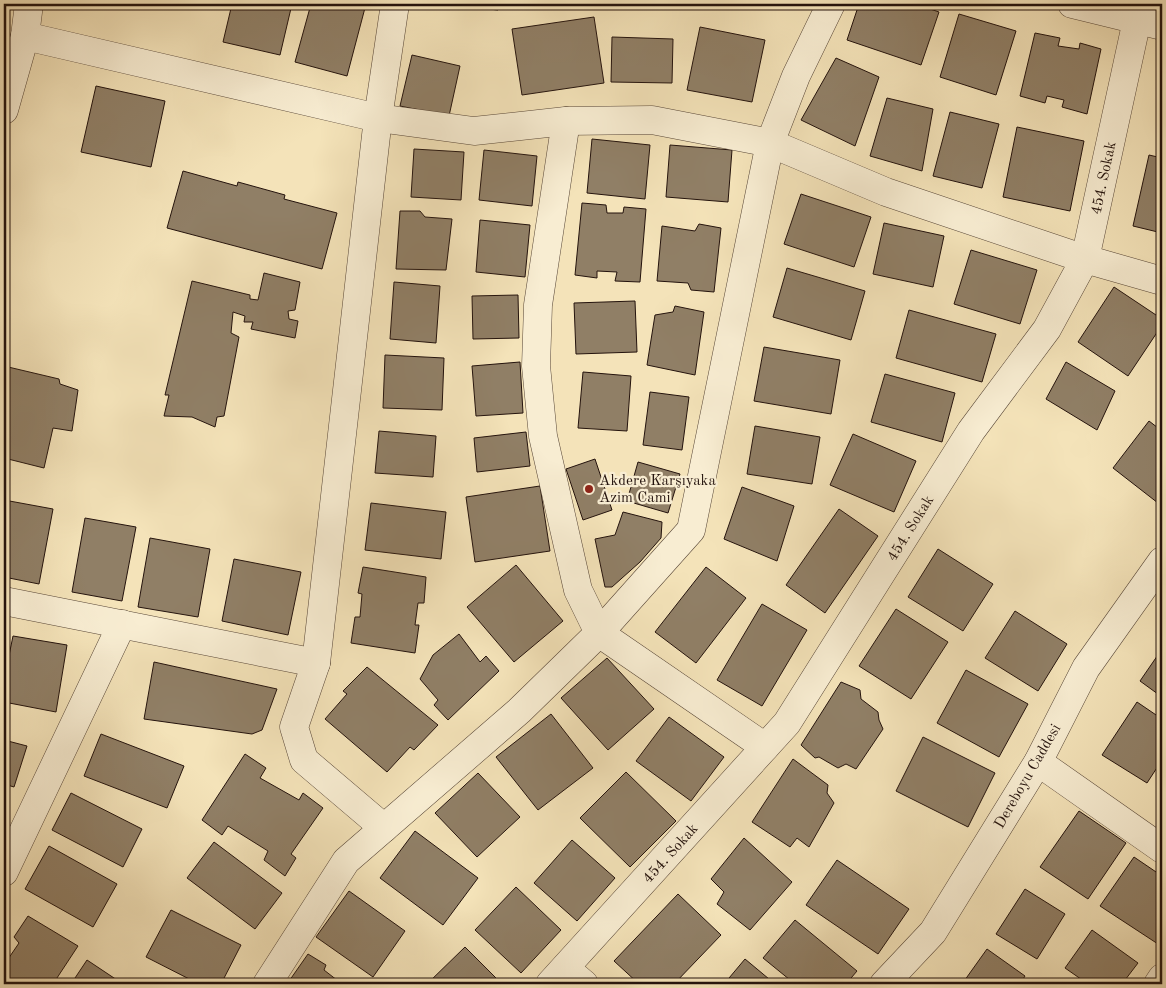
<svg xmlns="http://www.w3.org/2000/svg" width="1166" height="988" font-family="'Old Standard TT',serif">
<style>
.building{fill:#907f66;stroke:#24130d}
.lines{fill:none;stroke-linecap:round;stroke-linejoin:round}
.minor-casing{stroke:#584738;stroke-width:29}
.minor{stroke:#f8edd2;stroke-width:28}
.poi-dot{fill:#8f2418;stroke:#f8edd2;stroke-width:2}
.labels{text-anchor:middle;stroke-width:4.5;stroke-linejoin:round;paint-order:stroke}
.street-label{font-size:15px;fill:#24130d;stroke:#f8edd2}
.poi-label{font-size:15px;fill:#24130d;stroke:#f8edd2;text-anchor:start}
</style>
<rect width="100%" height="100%" fill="#f4e3b9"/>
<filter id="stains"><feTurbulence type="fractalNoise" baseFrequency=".004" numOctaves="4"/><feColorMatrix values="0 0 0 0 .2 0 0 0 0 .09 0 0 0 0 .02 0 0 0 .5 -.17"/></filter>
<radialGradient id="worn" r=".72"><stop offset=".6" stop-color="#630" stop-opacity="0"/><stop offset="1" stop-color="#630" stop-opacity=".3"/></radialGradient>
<!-- building -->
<g class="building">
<polygon points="232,4 292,4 280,55 223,42"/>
<polygon points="311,4 366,4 347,76 295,62"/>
<polygon points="441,4 499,4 498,10"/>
<rect x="725" y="4" width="63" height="5"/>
<polygon points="859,4 916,4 939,12 921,65 847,40"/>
<polygon points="959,14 1016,31 996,95 940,77"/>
<polygon points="594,17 604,83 522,95 512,29"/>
<polygon points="700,27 765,40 752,102 687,90"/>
<polygon points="1035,33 1060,38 1058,46 1079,49 1080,43 1101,49 1087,114 1062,107 1064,100 1047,96 1045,103 1020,96"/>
<polygon points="612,37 673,39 672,83 611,82"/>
<polygon points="412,55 460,66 449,116 400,106"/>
<polygon points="836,58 879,77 855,146 801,120"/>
<polygon points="96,86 165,101 151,167 81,152"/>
<polygon points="887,98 933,109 922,171 870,156"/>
<polygon points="950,112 999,124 982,188 933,176"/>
<polygon points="1017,127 1084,141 1070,211 1003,197"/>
<polygon points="592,139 650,145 645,199 587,193"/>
<polygon points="670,145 732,150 728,202 666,197"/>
<polygon points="414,149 464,152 461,200 411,197"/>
<polygon points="484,150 537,156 532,206 479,200"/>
<polygon points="1149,155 1162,158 1162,233 1133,226"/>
<polygon points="183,171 237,186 238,182 285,195 284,199 337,213 322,269 167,228"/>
<polygon points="801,194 871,217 854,267 784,244"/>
<polygon points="582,203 606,205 607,213 623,213 624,207 646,209 640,282 615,281 617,272 597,271 597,278 575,275"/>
<polygon points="400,211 420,211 425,217 452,219 446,270 396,269"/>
<polygon points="480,220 530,225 525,277 476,272"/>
<polygon points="884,223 944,236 933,287 873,274"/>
<polygon points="699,224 721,228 714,292 691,290 688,283 657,281 662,226 695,231"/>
<polygon points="971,250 1037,270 1020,324 954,304"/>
<polygon points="787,268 865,291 851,340 773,317"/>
<polygon points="264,273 300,282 295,310 288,311 289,319 298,321 295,338 251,329 253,322 244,322 245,316 233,312 231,333 239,337 224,416 217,417 215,427 192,417 164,416 169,395 165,395 192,281 250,295 250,299 258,300"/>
<polygon points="394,282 440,286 436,343 390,339"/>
<polygon points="1114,287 1162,319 1162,325 1128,376 1078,342"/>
<polygon points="518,295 519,338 473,339 472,296"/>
<polygon points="635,301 637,352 576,354 574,303"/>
<polygon points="675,306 704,312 695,375 647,365 655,315 673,312"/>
<polygon points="909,310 996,334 982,382 896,358"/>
<polygon points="764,347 840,360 831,414 754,401"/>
<polygon points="385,355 444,358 442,410 383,408"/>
<polygon points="520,362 523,413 476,416 472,366"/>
<polygon points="1066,362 1115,391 1097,430 1046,399"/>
<polygon points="4,366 59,379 60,384 78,390 72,431 53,428 44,468 4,458"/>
<polygon points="583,372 631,376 627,431 578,428"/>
<polygon points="885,374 955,393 942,442 871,422"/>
<polygon points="650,392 689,397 682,450 643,445"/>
<polygon points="1149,421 1162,431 1162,497 1158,503 1113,468"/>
<polygon points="755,426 820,437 812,484 747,474"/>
<polygon points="379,431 436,436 433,477 375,473"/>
<polygon points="526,432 530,466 477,472 474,438"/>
<polygon points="853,434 916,461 894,512 830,485"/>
<polygon points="595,459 612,510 583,520 566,469"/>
<polygon points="638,462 680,474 668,513 627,501"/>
<polygon points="540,486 550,551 475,562 466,497"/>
<polygon points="742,487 794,506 777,561 724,539"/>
<polygon points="4,500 53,509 39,584 4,577"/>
<polygon points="371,503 446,512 441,559 365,550"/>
<polygon points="839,509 878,536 825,613 786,585"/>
<polygon points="623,512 662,522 661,538 640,562 612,587 605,587 595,539 615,535"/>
<polygon points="85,518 136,527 122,601 72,592"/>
<polygon points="150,538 210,549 198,617 138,607"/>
<polygon points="938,549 993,584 963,631 908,597"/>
<polygon points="234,559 301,572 288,635 222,621"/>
<polygon points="516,565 563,621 514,662 467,607"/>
<polygon points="363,567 426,577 424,603 418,603 415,625 419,625 415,653 351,643 355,617 360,617 362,594 358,593"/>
<polygon points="706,567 746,598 696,663 655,632"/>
<polygon points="762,604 807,630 762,706 717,680"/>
<polygon points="896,609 948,642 911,699 859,666"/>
<polygon points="1015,611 1067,644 1038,691 985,658"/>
<polygon points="459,634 480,662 486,656 499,671 448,720 434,705 438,700 420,679 433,655"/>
<polygon points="13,636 67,645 56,712 4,702 4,680"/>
<polygon points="1162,649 1162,697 1140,681"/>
<polygon points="607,658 654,709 608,750 561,698"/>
<polygon points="154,662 277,689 262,730 252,734 144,719"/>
<polygon points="367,667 438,725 414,750 410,747 387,772 325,719 347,694 343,691"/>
<polygon points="966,670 1028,704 999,757 937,723"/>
<polygon points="841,682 860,690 861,699 878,712 879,720 883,729 856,769 846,764 838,768 819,757 815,758 801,745"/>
<polygon points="1137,702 1162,719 1162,760 1147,783 1102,755"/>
<polygon points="551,714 593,768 538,810 496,757"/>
<polygon points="669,717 724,757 691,801 636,761"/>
<polygon points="101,734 184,766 167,808 84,776"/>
<polygon points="923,737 995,773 968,827 896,791"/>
<polygon points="4,740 27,746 14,787 4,784"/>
<polygon points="245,754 266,768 260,778 299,800 303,793 323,808 291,854 296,858 285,876 264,860 268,851 228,826 222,835 202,820"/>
<polygon points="793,759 828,785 827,793 834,803 809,847 797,838 790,847 752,822"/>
<polygon points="626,772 676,821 630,867 580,818"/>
<polygon points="478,773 520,817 477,857 435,813"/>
<polygon points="71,793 142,829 123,867 52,830"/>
<polygon points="1079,811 1126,843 1088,899 1040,867"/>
<polygon points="415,831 478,878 443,925 380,878"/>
<polygon points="744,838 792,882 750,930 717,904 724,892 711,879"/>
<polygon points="572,840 615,878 577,921 534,883"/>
<polygon points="214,842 282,893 255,929 187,878"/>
<polygon points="49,846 117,884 93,927 25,889"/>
<polygon points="1134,857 1162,876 1162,939 1158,944 1100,906"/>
<polygon points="837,860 909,909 878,954 806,905"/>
<polygon points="516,887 561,930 521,973 475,930"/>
<polygon points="1025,889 1065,914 1037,959 996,934"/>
<polygon points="349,891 405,931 373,977 316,937"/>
<polygon points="678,894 721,935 674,984 639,984 614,961"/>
<polygon points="171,910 241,945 221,984 199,984 146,957"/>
<polygon points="28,916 78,946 53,984 7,984 4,982 4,965 19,943 14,937"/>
<polygon points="795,920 857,971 846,984 795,984 763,958"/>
<polygon points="1092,930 1138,963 1122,984 1088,984 1065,968"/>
<polygon points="465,947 502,984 427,984"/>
<polygon points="987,949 1025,976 1020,984 962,984"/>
<polygon points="308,954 326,965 324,970 342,984 287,984"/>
<polygon points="745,959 775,984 724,984"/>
<polygon points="87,960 123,984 71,984"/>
</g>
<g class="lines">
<defs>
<g id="minor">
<polyline points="1072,4 1162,26"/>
<polyline points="25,36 378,118 474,131 566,121 652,120 770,143 886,192 1085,259 1162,281"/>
<polyline points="4,110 25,36 29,4"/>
<polyline points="566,121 538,305 536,366 543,436 578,590 599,633 765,747"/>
<polyline points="4,601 316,663 378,118 395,4"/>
<polyline points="316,663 294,727 304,760 384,828"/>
<polyline points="1038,762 1162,849"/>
<polyline points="4,872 122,624"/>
<polyline points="565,968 584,984"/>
<polyline points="267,984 346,861 519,711 599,633 691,530 770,143 796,76 831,4"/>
<polyline points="550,984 787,723 971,431 1047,329 1085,259 1137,20 1138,4"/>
<polyline points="884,984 933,932 1038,762 1086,668 1162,561"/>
<polyline points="1158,984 1162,978"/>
</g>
</defs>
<!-- minor casing -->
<use href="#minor" class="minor-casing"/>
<!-- minor -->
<use href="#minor" class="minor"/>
</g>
<!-- markers -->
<circle class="poi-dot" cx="589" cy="489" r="5"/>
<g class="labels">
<!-- street labels -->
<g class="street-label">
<text transform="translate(1103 178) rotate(-78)" y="5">454. Sokak</text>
<text transform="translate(910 528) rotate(-58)" y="5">454. Sokak</text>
<text transform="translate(1027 776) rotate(-60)" y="5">Dereboyu Caddesi</text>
<text transform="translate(670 853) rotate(-48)" y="5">454. Sokak</text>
</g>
<!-- poi labels -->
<g class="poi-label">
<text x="599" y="485">Akdere Karşıyaka<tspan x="599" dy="17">Azim Cami</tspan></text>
</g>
</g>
<!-- margin -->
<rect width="1166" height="988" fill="none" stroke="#f4e3b9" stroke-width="20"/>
<rect x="5" y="5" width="1156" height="978" fill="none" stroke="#24130d" stroke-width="2.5"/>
<rect x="10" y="10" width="1146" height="968" fill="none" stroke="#24130d"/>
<rect width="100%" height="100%" filter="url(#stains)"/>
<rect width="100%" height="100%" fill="url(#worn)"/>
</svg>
